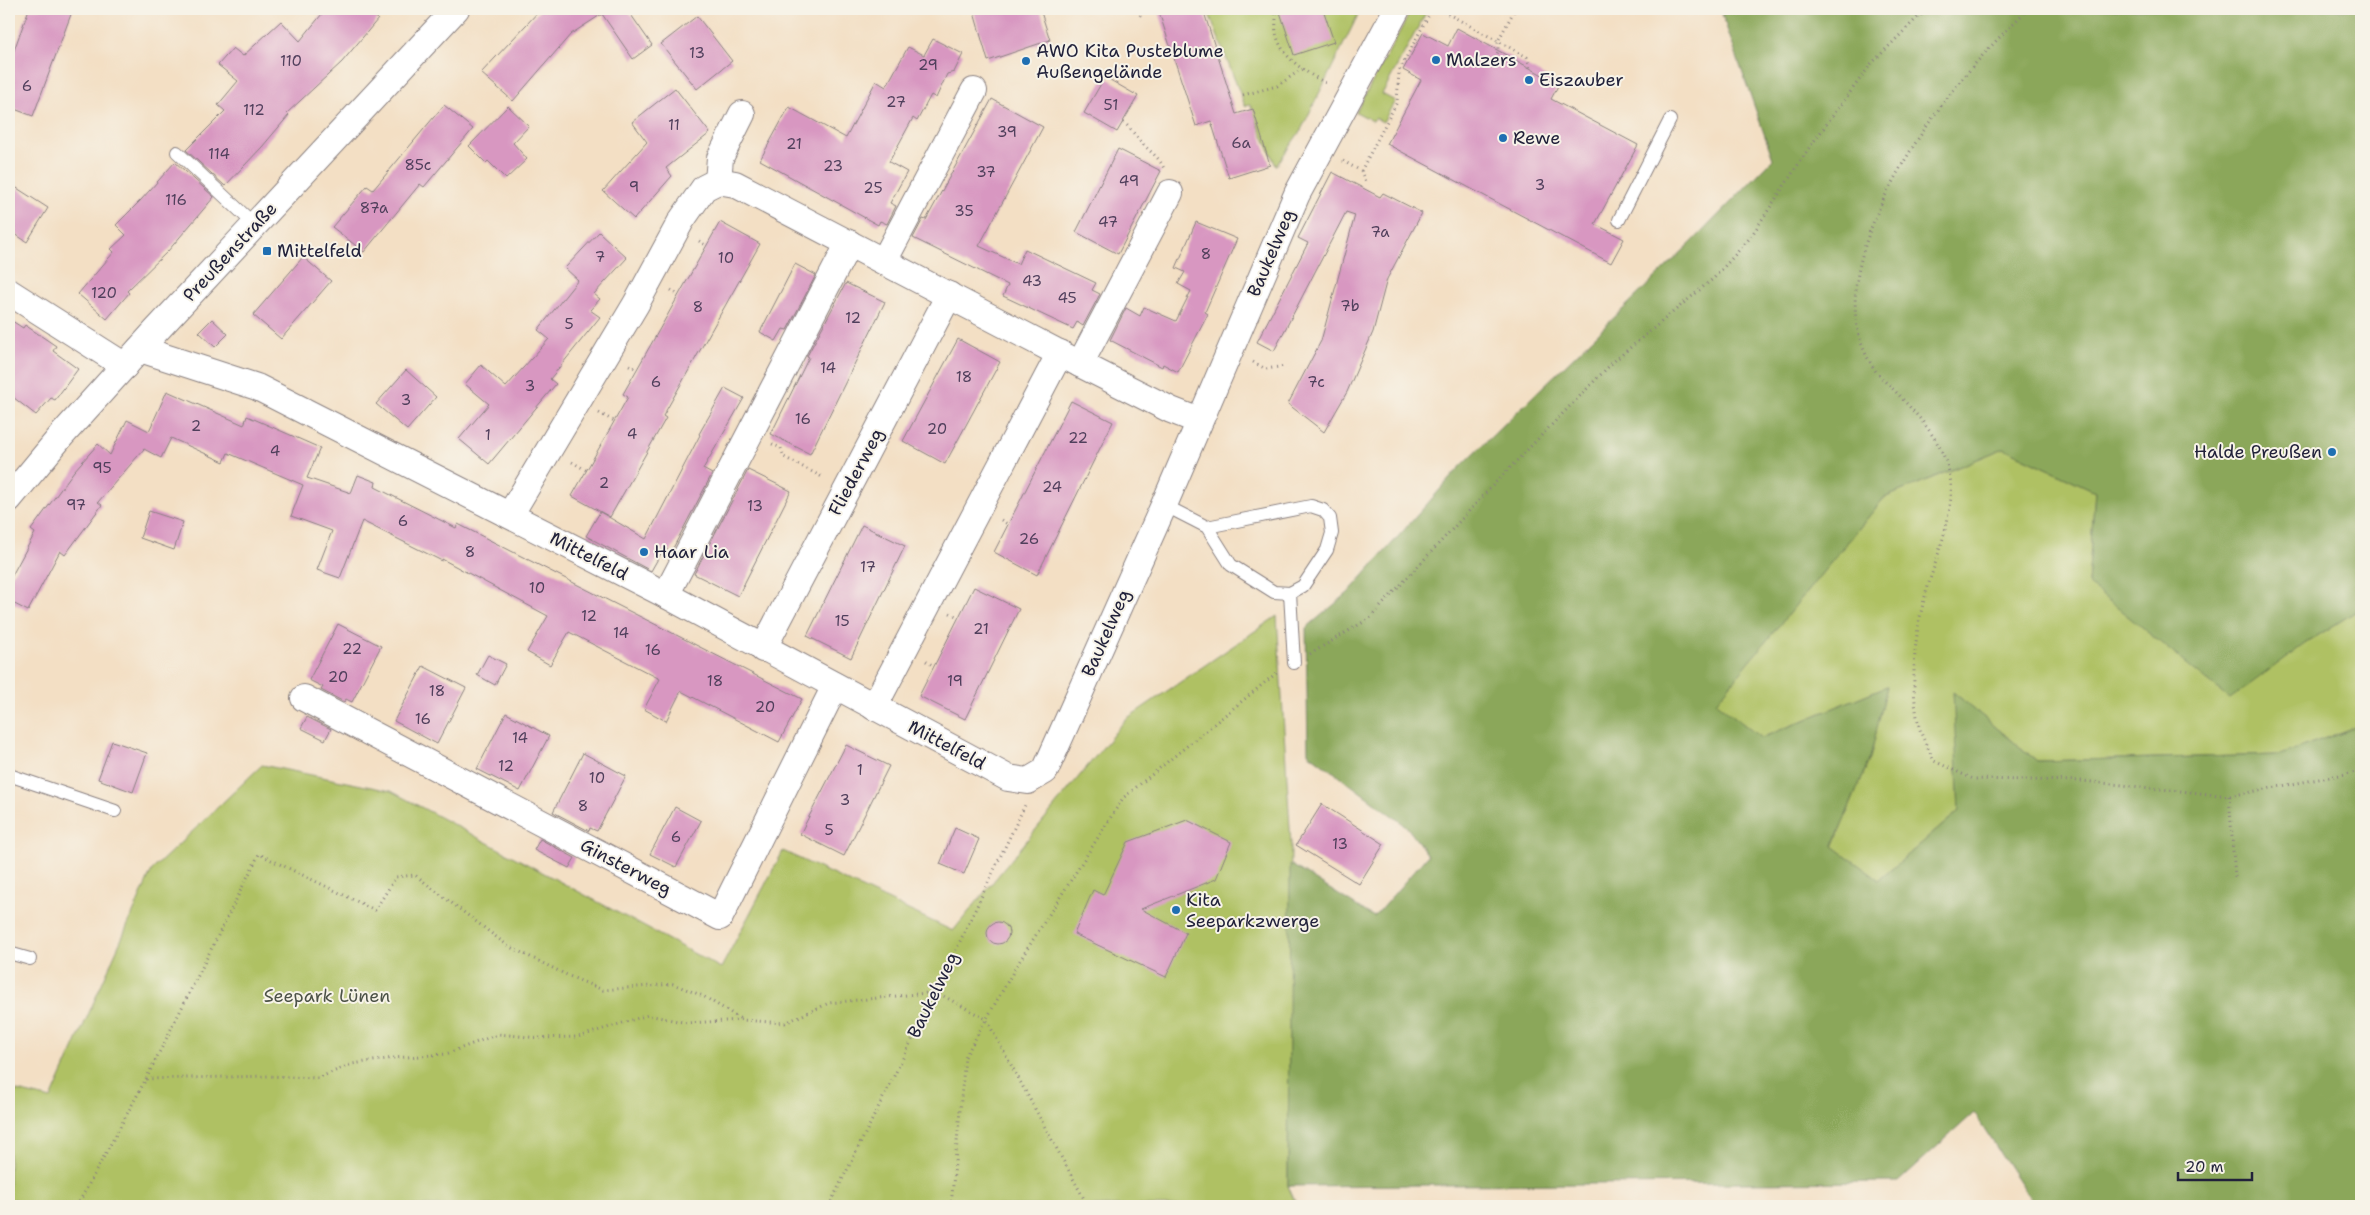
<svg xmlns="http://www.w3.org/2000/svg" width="2370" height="1215" font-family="'Shantell Sans',sans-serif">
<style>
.green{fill:#afc164;stroke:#687250}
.forest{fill:#8ba75a;stroke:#56644a}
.building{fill:#d897c1}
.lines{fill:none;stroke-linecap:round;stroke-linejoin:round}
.lane-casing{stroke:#8a8080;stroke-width:14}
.street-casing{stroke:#8a8080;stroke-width:28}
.path{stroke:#8a8080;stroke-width:3;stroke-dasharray:1 4;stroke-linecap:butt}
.lane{stroke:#fff;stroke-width:12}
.street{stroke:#fff;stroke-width:26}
.poi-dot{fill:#1f6fb2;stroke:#f7f3e8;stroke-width:2}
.labels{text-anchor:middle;stroke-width:4;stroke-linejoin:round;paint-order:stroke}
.number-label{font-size:15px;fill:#503f5c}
.poi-label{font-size:18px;fill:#22223b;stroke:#f7f3e8;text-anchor:start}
.street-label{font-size:18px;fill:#22223b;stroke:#f7f3e8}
.park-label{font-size:18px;fill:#4c5247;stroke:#f7f3e8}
</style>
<rect width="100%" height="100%" fill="#f7f3e8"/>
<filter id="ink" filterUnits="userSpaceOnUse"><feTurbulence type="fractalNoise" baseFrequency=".02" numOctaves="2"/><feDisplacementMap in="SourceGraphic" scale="10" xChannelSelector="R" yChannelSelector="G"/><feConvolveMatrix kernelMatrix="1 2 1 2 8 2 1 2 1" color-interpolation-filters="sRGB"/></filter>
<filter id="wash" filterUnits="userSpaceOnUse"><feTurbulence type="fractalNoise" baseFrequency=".0096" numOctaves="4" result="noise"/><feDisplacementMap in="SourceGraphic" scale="20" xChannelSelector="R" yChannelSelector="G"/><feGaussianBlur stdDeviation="1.12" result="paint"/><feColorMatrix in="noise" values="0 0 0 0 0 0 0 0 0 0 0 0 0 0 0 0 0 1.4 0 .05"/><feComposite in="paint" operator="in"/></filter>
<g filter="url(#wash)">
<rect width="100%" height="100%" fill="#f3dfc4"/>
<!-- green -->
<g class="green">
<polygon points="1207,9 1361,9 1301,130 1276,166 1250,105 1245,106"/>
<polygon points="1412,9 1428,9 1382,94 1395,101 1383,122 1375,118 1373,121 1356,112"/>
<polygon points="2004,448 2095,491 2088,584 2306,643 2361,608 2361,725 2280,755 2037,761 1954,693 1959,811 1879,880 1833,847 1870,758 1887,686 1761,738 1715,702 1884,498"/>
<polygon points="1277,616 1291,844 1288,1186 1297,1206 9,1206 9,1089 51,1099 152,870 262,765 391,791 721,968 783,851 953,931 1126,719"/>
</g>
<!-- forest -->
<polygon class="forest" points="1720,9 2361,9 2361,608 2306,643 2230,699 2088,584 2095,491 2004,448 1884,498 1716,702 1761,738 1887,686 1870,758 1833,846 1879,880 1959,811 1953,692 2037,761 2280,755 2361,725 2361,1206 2035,1206 1974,1113 1898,1182 1288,1186 1290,864 1374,917 1428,855 1406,826 1308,753 1306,628 1348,593 1459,468 1692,242 1773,159"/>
<g id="blocks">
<!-- building -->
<g class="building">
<polygon points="29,9 73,9 33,116 9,107 9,64"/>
<polygon points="326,9 366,9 378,19 342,62 287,113 289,115 262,147 225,186 186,150 225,111 218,105 238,81 218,65 233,48 243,56 281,21 300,41"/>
<polygon points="541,9 627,9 652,45 633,59 602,14 571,34 513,101 481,73"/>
<polygon points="973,9 1040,9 1050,40 988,61"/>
<polygon points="1158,9 1203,9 1236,114 1253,109 1270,165 1229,178 1211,121 1196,126"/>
<polygon points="1279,9 1323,9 1334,42 1294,55"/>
<polygon points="697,16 732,61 697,89 661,44"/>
<polygon points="1457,28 1559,84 1551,99 1638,145 1595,224 1624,239 1611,263 1387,144 1421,80 1403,70 1423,33 1448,46"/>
<polygon points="933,39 963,54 954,72 947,74 936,98 931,95 917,121 913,118 889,162 907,172 890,203 896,206 887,224 880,221 878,225 760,160 789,107 846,138 876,81 886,87 908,47 924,55"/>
<polygon points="1105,77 1138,96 1117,132 1084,113"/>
<polygon points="675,88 710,133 666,168 672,176 634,219 603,191 647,142 632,122"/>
<polygon points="992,99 1043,127 979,246 1018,264 1025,249 1096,283 1092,290 1100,294 1083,326 1077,322 1073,329 1003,296 1008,285 913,238 923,219 926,220"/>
<polygon points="444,105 473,129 424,187 420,184 364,252 332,227 367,186 373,190"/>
<polygon points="508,106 529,126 513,143 527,159 506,179 488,161 486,163 469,146"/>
<polygon points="1118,149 1161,171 1118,254 1076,232"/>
<polygon points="175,162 214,197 168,251 127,291 129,293 107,319 78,294 114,252 111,249 126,235 116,225 141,200"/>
<polygon points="1332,172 1380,197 1383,193 1422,213 1387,279 1373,332 1347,392 1324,432 1288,404 1321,341 1355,215 1346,212 1274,351 1257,342 1308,243 1298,238"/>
<polygon points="9,183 48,208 27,242 9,230"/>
<polygon points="720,222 760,244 663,416 666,418 610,517 572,496 628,397 623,394"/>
<polygon points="1196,222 1237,239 1205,312 1208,314 1178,372 1163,364 1162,367 1110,340 1126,308 1140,316 1144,307 1176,321 1191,291 1178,284 1185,272 1176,268"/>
<polygon points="599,232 627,258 594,294 600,299 590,310 600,317 550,379 556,384 489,464 459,439 489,404 465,384 481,365 506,387 549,339 538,330 578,280 565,268"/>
<polygon points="303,257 331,281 281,339 253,315"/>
<polygon points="795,264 816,275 787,330 783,329 776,341 760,332"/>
<polygon points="846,283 885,302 810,454 771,434 809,357 807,356"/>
<polygon points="9,319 23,328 25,325 56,346 53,351 78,369 55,400 51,398 36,415 9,394"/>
<polygon points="212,319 228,334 215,347 199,332"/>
<polygon points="958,339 1000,362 945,464 903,441"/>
<polygon points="406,370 436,397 407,430 376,404"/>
<polygon points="725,388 744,398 703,469 712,474 671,552 664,548 651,571 586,536 600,512 646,539 700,435 699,434"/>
<polygon points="167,391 244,425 247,416 320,448 307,478 351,493 358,475 376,482 375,487 456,528 458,524 802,699 779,742 681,691 666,721 644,709 660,679 569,632 550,665 527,652 548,616 442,559 442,561 362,521 340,578 317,570 332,531 291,516 303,485 228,453 224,462 171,438 161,458 144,449 98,502 102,505 65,555 60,551 28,611 9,601 9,581 35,533 31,530 74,471 98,444 110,455 127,420 149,431"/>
<polygon points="1071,401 1113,422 1037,575 994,552"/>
<polygon points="748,470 791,491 738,596 694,574"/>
<polygon points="149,511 183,522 174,550 140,538"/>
<polygon points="862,525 905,546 851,658 807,636"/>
<polygon points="974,587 1019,609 965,719 919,696"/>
<polygon points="338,624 381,646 352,702 346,699 344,702 321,690 323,687 309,680"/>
<polygon points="488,655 506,664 495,685 477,675"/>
<polygon points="423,666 466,688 437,744 394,721"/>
<polygon points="506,713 549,736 520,791 477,769"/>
<polygon points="307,717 331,729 325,740 301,728"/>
<polygon points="112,741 147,753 133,792 98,779"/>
<polygon points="846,745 889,766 844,856 800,834"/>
<polygon points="583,753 626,776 597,831 590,828 589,831 553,812"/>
<polygon points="1322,804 1384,844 1359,884 1296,845"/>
<polygon points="675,807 701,821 676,867 650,854"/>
<polygon points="1187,820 1231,842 1216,879 1141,909 1186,933 1166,977 1074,934 1093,890 1103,895 1128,842"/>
<polygon points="955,828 979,839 964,874 940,864"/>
<polygon points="540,839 575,858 569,868 534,850"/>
<circle cx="998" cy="933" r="11"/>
</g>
</g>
</g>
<g filter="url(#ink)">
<use href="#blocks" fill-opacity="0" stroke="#8a8080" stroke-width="1"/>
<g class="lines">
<defs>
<g id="lane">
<polyline points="177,152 255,225"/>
<polyline points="1619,220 1670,120"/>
<polyline points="1164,505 1207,527 1231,565 1274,592 1290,593 1303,586 1327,550 1332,533 1330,518 1323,510 1311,506 1207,527"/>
<polyline points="1290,593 1294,663"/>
<polyline points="9,775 115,811"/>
<polyline points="9,953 30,959"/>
</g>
<g id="street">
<polyline points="718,181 720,158 742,114"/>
<polyline points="884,261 974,91"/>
<polyline points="9,292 125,366"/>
<polyline points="140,349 257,387 666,595 1008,778 1028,781 1045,771 1164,505 1297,194 1397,9"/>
<polyline points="1080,364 1170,193"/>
<polyline points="9,499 62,435 155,332 456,9"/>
<polyline points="510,515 636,304 681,221 704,188 718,181 735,184 1080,364 1171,410 1199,421"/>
<polyline points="666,595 849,243"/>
<polyline points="763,649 949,295"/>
<polyline points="304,698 720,917 835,686"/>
<polyline points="874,707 1060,353"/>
</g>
</defs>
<!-- lane casing -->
<use href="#lane" class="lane-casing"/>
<!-- street casing -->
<use href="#street" class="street-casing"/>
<!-- path -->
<g class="path">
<path d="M1275,9C1277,17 1275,25 1276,32C1280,58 1308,74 1328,84"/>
<polyline points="1439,9 1527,57 1530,68"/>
<path d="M2028,9C2001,35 1974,63 1951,93C1900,159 1819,285 1873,367C1878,376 1888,384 1896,392C1923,421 1954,453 1951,497C1948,534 1932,568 1923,604C1914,639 1910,690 1919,726C1922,738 1929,750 1934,761L1973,779L2083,781L2229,796L2361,771"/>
<polyline points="1140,16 1144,9"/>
<polyline points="1491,67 1498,52 1498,41 1515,9"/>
<polyline points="1243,95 1277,86 1302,69"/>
<path d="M1123,122C1131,128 1135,136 1142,143C1151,153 1160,157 1165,171"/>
<polyline points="1343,161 1361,171 1366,184"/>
<polyline points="1361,171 1397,102 1399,71 1432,9"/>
<polyline points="699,241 707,246"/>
<polyline points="671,290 679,295"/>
<polyline points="1253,362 1266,369 1285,366"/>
<polyline points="629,365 637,369"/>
<polyline points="599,413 614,421"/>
<polyline points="772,444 781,448 784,457 824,478"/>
<polyline points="572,462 586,470"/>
<polyline points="1001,520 1009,525"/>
<polyline points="950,613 958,617"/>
<polyline points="1310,654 1370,618 1494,484 1613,362 1714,278 1750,238 1809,148 1871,64 1919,16 1930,9"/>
<polyline points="926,661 934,666"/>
<polyline points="2229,796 2235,877"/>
<polyline points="146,1079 259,854 375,910 396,877 415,875 508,946 569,976 603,990 673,984 703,996 741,1019"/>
<polyline points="9,1197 27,1206"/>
<polyline points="77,1206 146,1079 268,1076 318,1078 352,1064 394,1058 446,1054 498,1034 539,1038 578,1037 648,1015 687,1023 742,1020 785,1023 829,1003 936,992 986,1019 1088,1206"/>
<polyline points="829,1206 936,992 1025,805"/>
<polyline points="951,1206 965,1057 1017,965 1123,798 1279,671"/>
</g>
<!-- lane -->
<use href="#lane" class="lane"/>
<!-- street -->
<use href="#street" class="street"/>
</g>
</g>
<!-- markers -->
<g class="poi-dot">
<circle cx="1436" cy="60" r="5"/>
<circle cx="1026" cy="61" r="5"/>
<circle cx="1529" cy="80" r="5"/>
<circle cx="1503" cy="138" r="5"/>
<rect x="262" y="246" width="10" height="10" rx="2.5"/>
<circle cx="2332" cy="452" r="5"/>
<circle cx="644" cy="552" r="5"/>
<circle cx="1176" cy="910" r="5"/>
</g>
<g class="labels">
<!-- number labels -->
<g class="number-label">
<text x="697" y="58">13</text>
<text x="291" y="66">110</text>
<text x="928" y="70">29</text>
<text x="27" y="91">6</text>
<text x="896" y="107">27</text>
<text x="1111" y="110">51</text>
<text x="254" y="115">112</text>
<text x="674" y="130">11</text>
<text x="1007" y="137">39</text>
<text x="1241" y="148">6a</text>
<text x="794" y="149">21</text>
<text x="219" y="159">114</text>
<text x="418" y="170">85c</text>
<text x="833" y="171">23</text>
<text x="986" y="177">37</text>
<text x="1129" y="186">49</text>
<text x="1540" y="190">3</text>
<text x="634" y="192">9</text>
<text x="873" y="193">25</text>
<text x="176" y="205">116</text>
<text x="374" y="213">87a</text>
<text x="964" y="216">35</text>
<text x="1108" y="227">47</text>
<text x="1380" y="237">7a</text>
<text x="1206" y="259">8</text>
<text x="600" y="262">7</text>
<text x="726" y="263">10</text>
<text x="1032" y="286">43</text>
<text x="104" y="298">120</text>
<text x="1067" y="303">45</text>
<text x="1350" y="311">7b</text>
<text x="698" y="312">8</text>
<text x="853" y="323">12</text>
<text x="569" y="329">5</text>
<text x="828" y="373">14</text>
<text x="964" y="382">18</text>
<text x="656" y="387">6</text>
<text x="1316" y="387">7c</text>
<text x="530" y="391">3</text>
<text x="406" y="405">3</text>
<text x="803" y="424">16</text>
<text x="196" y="431">2</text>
<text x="937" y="434">20</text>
<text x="632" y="439">4</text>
<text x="488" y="440">1</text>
<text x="1078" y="443">22</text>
<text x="275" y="456">4</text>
<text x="102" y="473">95</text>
<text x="604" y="488">2</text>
<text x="1052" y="492">24</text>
<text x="76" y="510">97</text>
<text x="755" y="511">13</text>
<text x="403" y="526">6</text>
<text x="1029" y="544">26</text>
<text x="470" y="557">8</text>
<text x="868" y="572">17</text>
<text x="537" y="593">10</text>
<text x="589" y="621">12</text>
<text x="842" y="626">15</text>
<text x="981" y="634">21</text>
<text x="621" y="638">14</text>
<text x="352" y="654">22</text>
<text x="653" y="655">16</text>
<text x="338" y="682">20</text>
<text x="715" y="686">18</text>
<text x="955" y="686">19</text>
<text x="437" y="696">18</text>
<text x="765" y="712">20</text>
<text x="423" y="724">16</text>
<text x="520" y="743">14</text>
<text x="506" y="771">12</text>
<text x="860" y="775">1</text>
<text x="597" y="783">10</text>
<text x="845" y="805">3</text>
<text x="583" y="811">8</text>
<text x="829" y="835">5</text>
<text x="676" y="842">6</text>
<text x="1340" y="849">13</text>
</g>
<!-- poi labels -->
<g class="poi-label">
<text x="1036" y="57">AWO Kita Pusteblume<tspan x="1036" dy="21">Außengelände</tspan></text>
<text x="1446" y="66">Malzers</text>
<text x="1539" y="86">Eiszauber</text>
<text x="1513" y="144">Rewe</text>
<text x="277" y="257">Mittelfeld</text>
<text x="2322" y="458" text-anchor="end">Halde Preußen</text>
<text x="654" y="558">Haar Lia</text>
<text x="1186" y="906">Kita<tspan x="1186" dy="21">Seeparkzwerge</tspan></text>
</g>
<!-- street labels -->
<g class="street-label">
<text transform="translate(230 252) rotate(-47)" y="6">Preußenstraße</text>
<text transform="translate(1271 253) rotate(-67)" y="6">Baukelweg</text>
<text transform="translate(856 472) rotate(-62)" y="6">Fliederweg</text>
<text transform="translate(589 556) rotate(27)" y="6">Mittelfeld</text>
<text transform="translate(1106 633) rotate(-66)" y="6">Baukelweg</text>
<text transform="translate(947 745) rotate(28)" y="6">Mittelfeld</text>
<text transform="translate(626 867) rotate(28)" y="6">Ginsterweg</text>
<text transform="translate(933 995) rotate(-64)" y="6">Baukelweg</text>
</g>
<!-- park labels -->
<g class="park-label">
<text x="327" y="1002">Seepark Lünen</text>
</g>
</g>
<!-- margin -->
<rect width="2370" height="1215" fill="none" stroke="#f7f3e8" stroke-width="30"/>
<!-- scale -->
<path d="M2178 1172v8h74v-8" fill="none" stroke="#22223b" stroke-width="2.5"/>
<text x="2185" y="1172" font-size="15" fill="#22223b" stroke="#f7f3e8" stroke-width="4" paint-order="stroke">20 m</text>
</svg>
